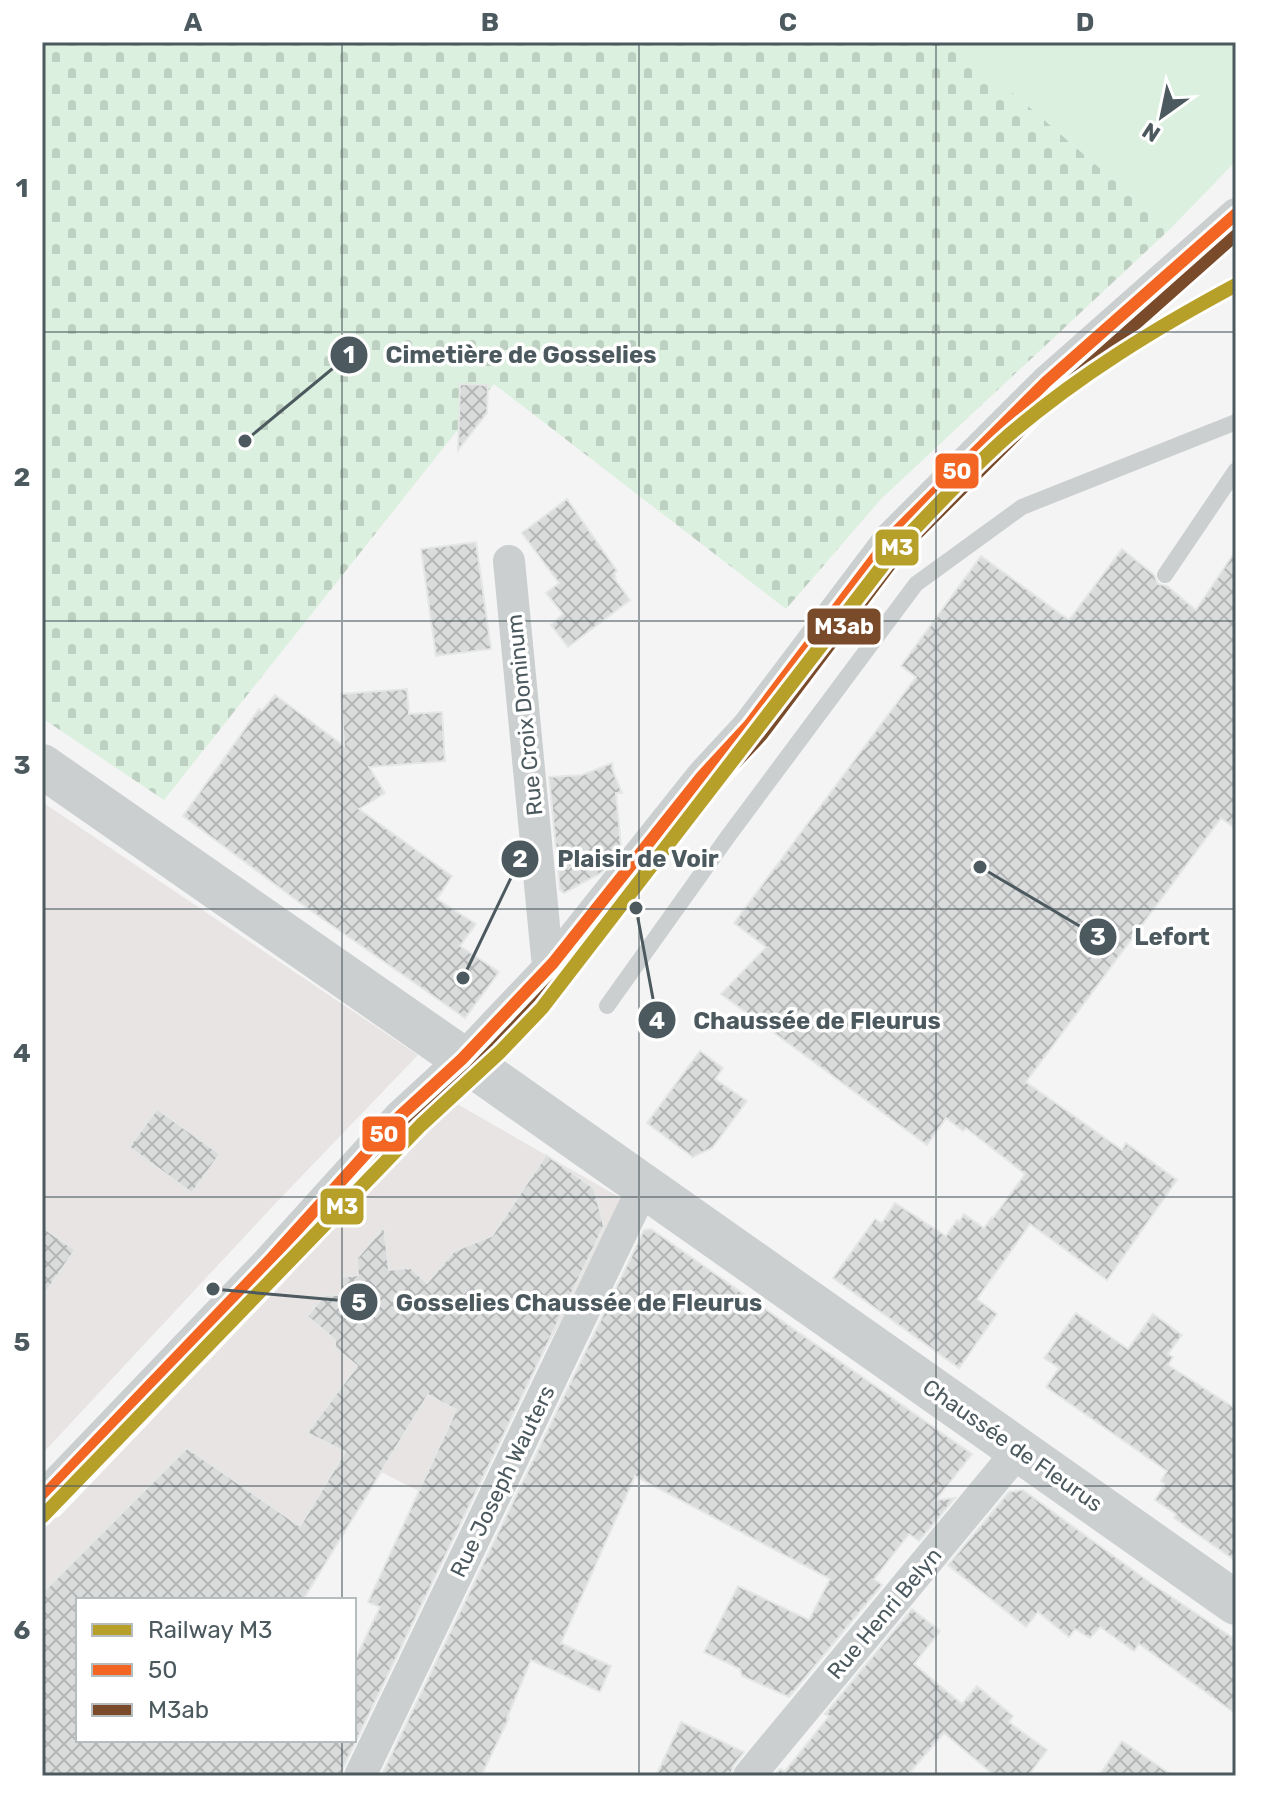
<svg xmlns="http://www.w3.org/2000/svg" width="1278" height="1818" font-family="Rubik,sans-serif">
<style>
.commercial{fill:#e7e4e3}
.grass{fill:#dbf0de}
.cemetery{fill:url(#cemetery-stones)}
.building{fill:url(#building-cross-hatch);stroke:#e5e6e6;stroke-width:2;fill-rule:evenodd}
.lines{fill:none;stroke-linecap:round;stroke-linejoin:round}
.lane{stroke:#cbcfcf;stroke-width:16}
.street{stroke:#cbcfcf;stroke-width:32}
.secondary{stroke:#cccfd0;stroke-width:44}
.bus-1-casing{stroke:#fff;stroke-width:18}
.bus-2-casing{stroke:#fff;stroke-width:18}
.bus-1{stroke:#f26522;stroke-width:12}
.bus-2{stroke:#7a4b2a;stroke-width:12}
.rail-1-casing{stroke:#fff;stroke-width:20}
.rail-1{stroke:#b7a02a;stroke-width:14}
.grid{fill:none;stroke:#4c5a5f;stroke-width:2;stroke-opacity:0.55}
.labels{text-anchor:middle;stroke-width:7;stroke-linejoin:round;paint-order:stroke}
.street-label{font-size:22px;fill:#4c5a5f;stroke:#fff}
.leader{fill:none;stroke:#4c5a5f;stroke-width:3}
.callout-dot{fill:#4c5a5f;stroke:#fff;stroke-width:3}
.mark-label{font-size:24px;text-anchor:middle;font-weight:bold;fill:#fff}
.callout-label{font-size:24px;text-anchor:middle;font-weight:bold;fill:#4c5a5f;stroke:#fff;stroke-width:7;stroke-linejoin:round;paint-order:stroke}
.line-badge{stroke:#fff;stroke-width:3}
.badge-label{font-size:22px;text-anchor:middle;font-weight:bold;fill:#fff}
.neatline{fill:none;stroke:#4c5a5f;stroke-width:3}
.grid-label{font-size:26px;text-anchor:middle;font-weight:bold;fill:#4c5a5f}
</style>
<defs>
<pattern id="cemetery-stones" width="16" height="16" patternUnits="userSpaceOnUse" patternTransform="scale(2)"><rect width="16" height="16" fill="#dbf0de"/><path d="M2 7V4a2 2 0 0 1 4 0v3zM10 15v-3a2 2 0 0 1 4 0v3z" fill="#bed0c1"/></pattern>
<pattern id="building-cross-hatch" width="8" height="8" patternUnits="userSpaceOnUse" patternTransform="scale(2)"><rect width="8" height="8" fill="#dadcdc"/><path d="M0 0l8 8M0 8l8-8" fill="none" stroke="#b3b5b6"/></pattern>
</defs>
<rect width="100%" height="100%" fill="#f4f4f4"/>
<!-- commercial -->
<g class="commercial">
<polygon points="42,802 418,1055 273,1206 42,1454"/>
<polygon points="445,1097 626,1201 458,1511 348,1455 255,1600 78,1600 78,1740 42,1776 42,1501 108,1449"/>
</g>
<!-- grass -->
<polygon class="grass" points="954,42 1236,42 1236,161 1170,229"/>
<!-- cemetery -->
<polygon class="cemetery" points="42,42 954,42 1170,229 881,499 786,609 494,384 164,800 42,718"/>
<!-- building -->
<g class="building">
<polygon points="460,384 488,385 487,413 458,450"/>
<polygon points="567,499 617,571 614,574 616,577 614,578 630,600 568,647 551,625 563,614 546,593 559,583 522,533"/>
<polygon points="476,542 491,649 436,656 421,549"/>
<polygon points="1122,549 1154,575 1158,584 1167,586 1196,610 1236,550 1236,829 1221,818 1026,1082 1122,1150 1126,1143 1177,1180 1107,1280 1030,1224 977,1299 997,1314 959,1368 833,1278 875,1219 882,1223 895,1203 946,1236 957,1220 959,1222 964,1214 984,1228 992,1217 993,1218 1025,1174 966,1128 963,1131 946,1118 927,1145 721,994 766,947 734,923 916,677 901,666 981,556 1069,620"/>
<polygon points="407,689 409,714 442,712 445,761 369,767 385,793 359,809 452,876 437,899 476,924 460,946 499,972 465,1018 307,908 183,816 259,709 262,711 275,695 344,746 341,694"/>
<polygon points="612,763 613,771 622,793 616,793 621,847 601,873 564,893 560,890 549,777 582,775"/>
<polygon points="700,1051 723,1068 715,1079 747,1101 712,1148 693,1157 647,1123"/>
<polygon points="157,1109 220,1154 192,1193 129,1147"/>
<path d="M546,1155L594,1188L604,1226L343,1768L341,1776H42V1593L187,1448L300,1526L345,1452L307,1433L357,1366L335,1348V1340L307,1316L325,1295H341V1277L358,1275L357,1258L384,1227L389,1270L411,1268L427,1283L454,1251L492,1236ZM428,1395L456,1410L368,1602L380,1607L354,1662V1740H78V1600H303Z"/>
<polygon points="42,1227 75,1250 42,1298"/>
<polygon points="651,1229 972,1454 936,1500 955,1498 919,1541 909,1534 874,1579 882,1585 789,1697 742,1676 740,1669 704,1652 738,1586 809,1620 830,1579 635,1476 561,1643 611,1666 600,1692 531,1660 507,1718 509,1718 481,1776 381,1776 644,1230"/>
<polygon points="1076,1313 1128,1349 1153,1314 1182,1335 1168,1354 1173,1357 1168,1365 1236,1409 1236,1561 1174,1518 1176,1514 1155,1500 1165,1484 1161,1481 1167,1471 1046,1387 1059,1368 1044,1358"/>
<polygon points="1023,1490 1152,1584 1236,1640 1236,1714 1139,1644 1134,1651 1100,1627 1090,1638 1075,1629 1069,1637 1038,1612 1026,1627 948,1565 1009,1492"/>
<polygon points="912,1609 940,1631 914,1664 962,1704 977,1686 1013,1716 1009,1722 1047,1750 1028,1776 995,1776 944,1733 907,1776 774,1776 780,1769 785,1771 829,1716 825,1714"/>
<polygon points="681,1722 744,1752 734,1765 730,1776 656,1776"/>
<polygon points="1122,1741 1173,1776 1099,1776"/>
</g>
<g class="lines">
<!-- lane -->
<g class="lane">
<polyline points="1165,575 1236,470"/>
<polyline points="607,1006 729,835 916,584 1022,507 1236,422"/>
</g>
<!-- street -->
<g class="street">
<polyline points="509,561 547,957 553,963"/>
<polyline points="42,1498 268,1262 400,1116 462,1059 553,963 702,776 749,725 891,537 1046,382 1236,214"/>
<polyline points="360,1776 644,1186"/>
<polyline points="749,1776 1019,1450"/>
</g>
<!-- secondary -->
<polyline class="secondary" points="42,766 479,1070 1236,1603"/>
<defs>
<polyline id="bus-1" points="42,1498 268,1262 400,1116 462,1059 553,963 702,776 749,725 891,537 1046,382 1236,214"/>
<polyline id="bus-2" points="54,1509 280,1273 411,1127 474,1070 565,974 714,786 762,735 903,548 1057,394 1236,235"/>
</defs>
<!-- bus-1 casing -->
<use href="#bus-1" class="bus-1-casing"/>
<!-- bus-2 casing -->
<use href="#bus-2" class="bus-2-casing"/>
<!-- bus-1 -->
<use href="#bus-1" class="bus-1"/>
<!-- bus-2 -->
<use href="#bus-2" class="bus-2"/>
<defs>
<path id="rail-1" d="M42,1517L421,1125L500,1052L542,1008L897,547C934,509 970,469 1010,434C1079,375 1156,328 1236,285"/>
</defs>
<!-- rail-1 casing -->
<use href="#rail-1" class="rail-1-casing"/>
<!-- rail-1 -->
<use href="#rail-1" class="rail-1"/>
</g>
<!-- grid -->
<path class="grid" d="M342,42V1600M639,42V1776M936,42V1776M42,332H1236M42,621H1236M42,909H1236M42,1197H1236M42,1486H1236M342,1740V1776"/>
<g class="labels">
<!-- street labels -->
<g class="street-label">
<text transform="translate(524 715) rotate(-96)" y="8">Rue Croix Dominum</text>
<text transform="translate(1013 1445) rotate(35)" y="8">Chaussée de Fleurus</text>
<text transform="translate(502 1481) rotate(-64)" y="8">Rue Joseph Wauters</text>
<text transform="translate(884 1613) rotate(-50)" y="8">Rue Henri Belyn</text>
</g>
</g>
<!-- callouts -->
<path class="leader" d="M245 441L349 355M463 978L520 859M980 867L1098 937M636 908L657 1020M213 1289L359 1302"/>
<g class="callout-dot">
<circle cx="245" cy="441" r="8"/>
<circle cx="463" cy="978" r="8"/>
<circle cx="980" cy="867" r="8"/>
<circle cx="636" cy="908" r="8"/>
<circle cx="213" cy="1289" r="8"/>
<circle cx="349" cy="355" r="20"/>
<circle cx="520" cy="859" r="20"/>
<circle cx="1098" cy="937" r="20"/>
<circle cx="657" cy="1020" r="20"/>
<circle cx="359" cy="1302" r="20"/>
</g>
<g class="mark-label">
<text x="349" y="363">1</text>
<text x="520" y="867">2</text>
<text x="1098" y="945">3</text>
<text x="657" y="1029">4</text>
<text x="359" y="1311">5</text>
</g>
<g class="callout-label">
<text x="521" y="363">Cimetière de Gosselies</text>
<text x="638" y="867">Plaisir de Voir</text>
<text x="1172" y="945">Lefort</text>
<text x="817" y="1029">Chaussée de Fleurus</text>
<text x="579" y="1311">Gosselies Chaussée de Fleurus</text>
</g>
<g class="line-badge">
<rect x="934" y="452" width="46" height="38" rx="8" fill="#f26522"/>
<rect x="874" y="528" width="46" height="39" rx="8" fill="#b7a02a"/>
<rect x="806" y="607" width="76" height="39" rx="8" fill="#7a4b2a"/>
<rect x="361" y="1115" width="46" height="38" rx="8" fill="#f26522"/>
<rect x="319" y="1187" width="46" height="39" rx="8" fill="#b7a02a"/>
</g>
<g class="badge-label">
<text x="957" y="479">50</text>
<text x="897" y="555">M3</text>
<text x="844" y="634">M3ab</text>
<text x="384" y="1142">50</text>
<text x="342" y="1214">M3</text>
</g>
<!-- border -->
<rect width="1278" height="1818" fill="none" stroke="#ffffff" stroke-width="88"/>
<!-- legend -->
<rect x="76" y="1598" width="280" height="144" fill="#ffffff" stroke="#b7bdbf" stroke-width="2"/>
<rect x="92" y="1624" width="40" height="12" fill="#b7a02a" stroke="#b7bdbf" stroke-width="2"/>
<text x="148" y="1638" font-size="24" fill="#4c5a5f">Railway M3</text>
<rect x="92" y="1664" width="40" height="12" fill="#f26522" stroke="#b7bdbf" stroke-width="2"/>
<text x="148" y="1678" font-size="24" fill="#4c5a5f">50</text>
<rect x="92" y="1704" width="40" height="12" fill="#7a4b2a" stroke="#b7bdbf" stroke-width="2"/>
<text x="148" y="1718" font-size="24" fill="#4c5a5f">M3ab</text>
<!-- north arrow -->
<g transform="translate(1162 116) rotate(213)" stroke="#ffffff" stroke-width="6" paint-order="stroke">
<path d="M0-6L14 30L0 20L-14 30Z" fill="#4c5a5f"/>
<text y="-12" font-size="22" font-weight="bold" text-anchor="middle" fill="#4c5a5f">N</text>
</g>
<rect x="44" y="44" width="1190" height="1730" class="neatline"/>
<g class="grid-label">
<text x="193" y="31">A</text>
<text x="490" y="31">B</text>
<text x="788" y="31">C</text>
<text x="1085" y="31">D</text>
<text x="22" y="197">1</text>
<text x="22" y="486">2</text>
<text x="22" y="774">3</text>
<text x="22" y="1062">4</text>
<text x="22" y="1351">5</text>
<text x="22" y="1639">6</text>
</g>
</svg>
